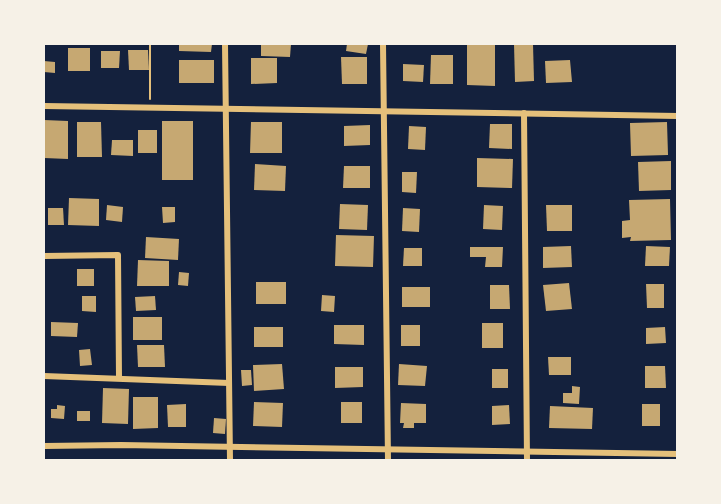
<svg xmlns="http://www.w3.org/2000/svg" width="721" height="504" font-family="Overpass,sans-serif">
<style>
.building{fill:#c6a872}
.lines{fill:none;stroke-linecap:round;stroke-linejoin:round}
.path{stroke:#e5c07b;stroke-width:2}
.minor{stroke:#e5c07b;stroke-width:6}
</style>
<rect width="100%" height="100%" fill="#14213d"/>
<!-- building -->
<g class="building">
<polygon points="179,44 212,44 211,52 179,51"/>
<polygon points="261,44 291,44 290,57 261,56"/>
<polygon points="347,44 368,44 366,54 346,51"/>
<polygon points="467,44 495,44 495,86 467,85"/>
<polygon points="514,44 533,44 534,81 515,82"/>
<rect x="68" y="48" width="22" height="23"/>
<polygon points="128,50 148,50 149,70 129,70"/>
<polygon points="101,51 120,51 119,68 101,68"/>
<polygon points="431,55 453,55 453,84 430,84"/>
<polygon points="341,57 367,57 367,84 342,84"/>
<polygon points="251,58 277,58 277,83 251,84"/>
<rect x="179" y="60" width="35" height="23"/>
<polygon points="570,60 572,82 546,83 545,61"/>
<polygon points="44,61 55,62 55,73 44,72"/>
<polygon points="403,64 424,65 423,82 403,81"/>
<polygon points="44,120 68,121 68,159 44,158"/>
<rect x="162" y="121" width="31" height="59"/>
<polygon points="77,122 101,122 102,157 77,157"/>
<polygon points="251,122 282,122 282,153 250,153"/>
<polygon points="667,122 668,155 631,156 630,123"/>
<polygon points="490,124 512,124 512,149 489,148"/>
<polygon points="370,125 370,145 344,146 344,126"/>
<polygon points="409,126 426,127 425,150 408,149"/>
<rect x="138" y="130" width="19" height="23"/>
<polygon points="112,140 133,140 133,156 111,155"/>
<polygon points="477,158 513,159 512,188 477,187"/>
<polygon points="671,161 671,190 639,191 638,162"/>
<polygon points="255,164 286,166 285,191 254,190"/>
<polygon points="344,166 370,166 370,188 343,188"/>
<polygon points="402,172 417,172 416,193 402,192"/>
<polygon points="69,198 99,199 99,226 68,225"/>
<polygon points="670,199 671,240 630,241 631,237 622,238 622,221 630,220 629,200"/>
<polygon points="340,204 368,205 367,230 339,229"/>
<polygon points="107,205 123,207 122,222 106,220"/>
<polygon points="484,205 503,206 502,230 483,229"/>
<polygon points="546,205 572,205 572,231 547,231"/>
<polygon points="162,207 175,207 175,222 163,223"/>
<polygon points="48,208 63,208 64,225 48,225"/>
<polygon points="403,208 420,209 419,232 402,231"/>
<polygon points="336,235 374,236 373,267 335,266"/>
<polygon points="146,237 179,239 178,260 145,258"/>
<polygon points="571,246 572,267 543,268 543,247"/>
<polygon points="646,246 670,247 669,266 645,266"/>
<polygon points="470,247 503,247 502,267 485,267 486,257 470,257"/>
<polygon points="404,248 422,248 422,266 403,266"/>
<polygon points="138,260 169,261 169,286 137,286"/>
<rect x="77" y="269" width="17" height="17"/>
<polygon points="179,272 189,273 188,286 178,285"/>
<rect x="256" y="282" width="30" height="22"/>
<polygon points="569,283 572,309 546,311 543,285"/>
<polygon points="646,284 664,284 664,308 647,308"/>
<polygon points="490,285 509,285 510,309 490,309"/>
<rect x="402" y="287" width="28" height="20"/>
<polygon points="322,295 335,296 334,312 321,311"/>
<polygon points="82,296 96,296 96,312 82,311"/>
<polygon points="155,296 156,310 136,311 135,297"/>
<rect x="133" y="317" width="29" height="23"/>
<polygon points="51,322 78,323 77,337 51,336"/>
<rect x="482" y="323" width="21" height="25"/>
<polygon points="334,325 364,325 364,345 334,344"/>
<rect x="401" y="325" width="19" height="21"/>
<rect x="254" y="327" width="29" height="20"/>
<polygon points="665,327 666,343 646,344 646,328"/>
<polygon points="137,345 164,345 165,367 138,367"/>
<polygon points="90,349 92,365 80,366 79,350"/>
<polygon points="548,357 571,357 571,375 549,375"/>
<polygon points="282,364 284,389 254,391 253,365"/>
<polygon points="399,364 427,366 425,386 398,385"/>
<polygon points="645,366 665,366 666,388 645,388"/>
<polygon points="335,367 363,367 363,387 335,388"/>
<rect x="492" y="369" width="16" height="19"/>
<polygon points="241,370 251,370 252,385 242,386"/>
<polygon points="572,386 580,387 579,404 563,403 563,393 572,393"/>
<polygon points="103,388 129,389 128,424 102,423"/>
<polygon points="133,397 158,397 158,428 133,429"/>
<polygon points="254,402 283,403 282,427 253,426"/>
<rect x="341" y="402" width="21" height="21"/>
<polygon points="401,403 426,404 426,423 414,423 414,428 403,428 404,423 400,423"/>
<polygon points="186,404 186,427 168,427 167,405"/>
<rect x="642" y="404" width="18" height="22"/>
<polygon points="57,405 65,406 64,419 51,418 51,409 57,409"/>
<polygon points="509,405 510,424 492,425 492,406"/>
<polygon points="550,406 593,408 592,429 549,428"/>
<rect x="77" y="411" width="13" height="10"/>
<polygon points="214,418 226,419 225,434 213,433"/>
</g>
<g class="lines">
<!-- path -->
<polyline class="path" points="150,44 150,99"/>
<!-- minor -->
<g class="minor">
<polyline points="225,44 230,460"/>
<polyline points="383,44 388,460"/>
<polyline points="44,106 678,116"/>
<polyline points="524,113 527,460"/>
<polyline points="44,256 118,255 119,378"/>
<polyline points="44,376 229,383"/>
<polyline points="44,446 121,445 678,454"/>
</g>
</g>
<!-- border -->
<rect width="721" height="504" fill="none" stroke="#f6f1e7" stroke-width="90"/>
</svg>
